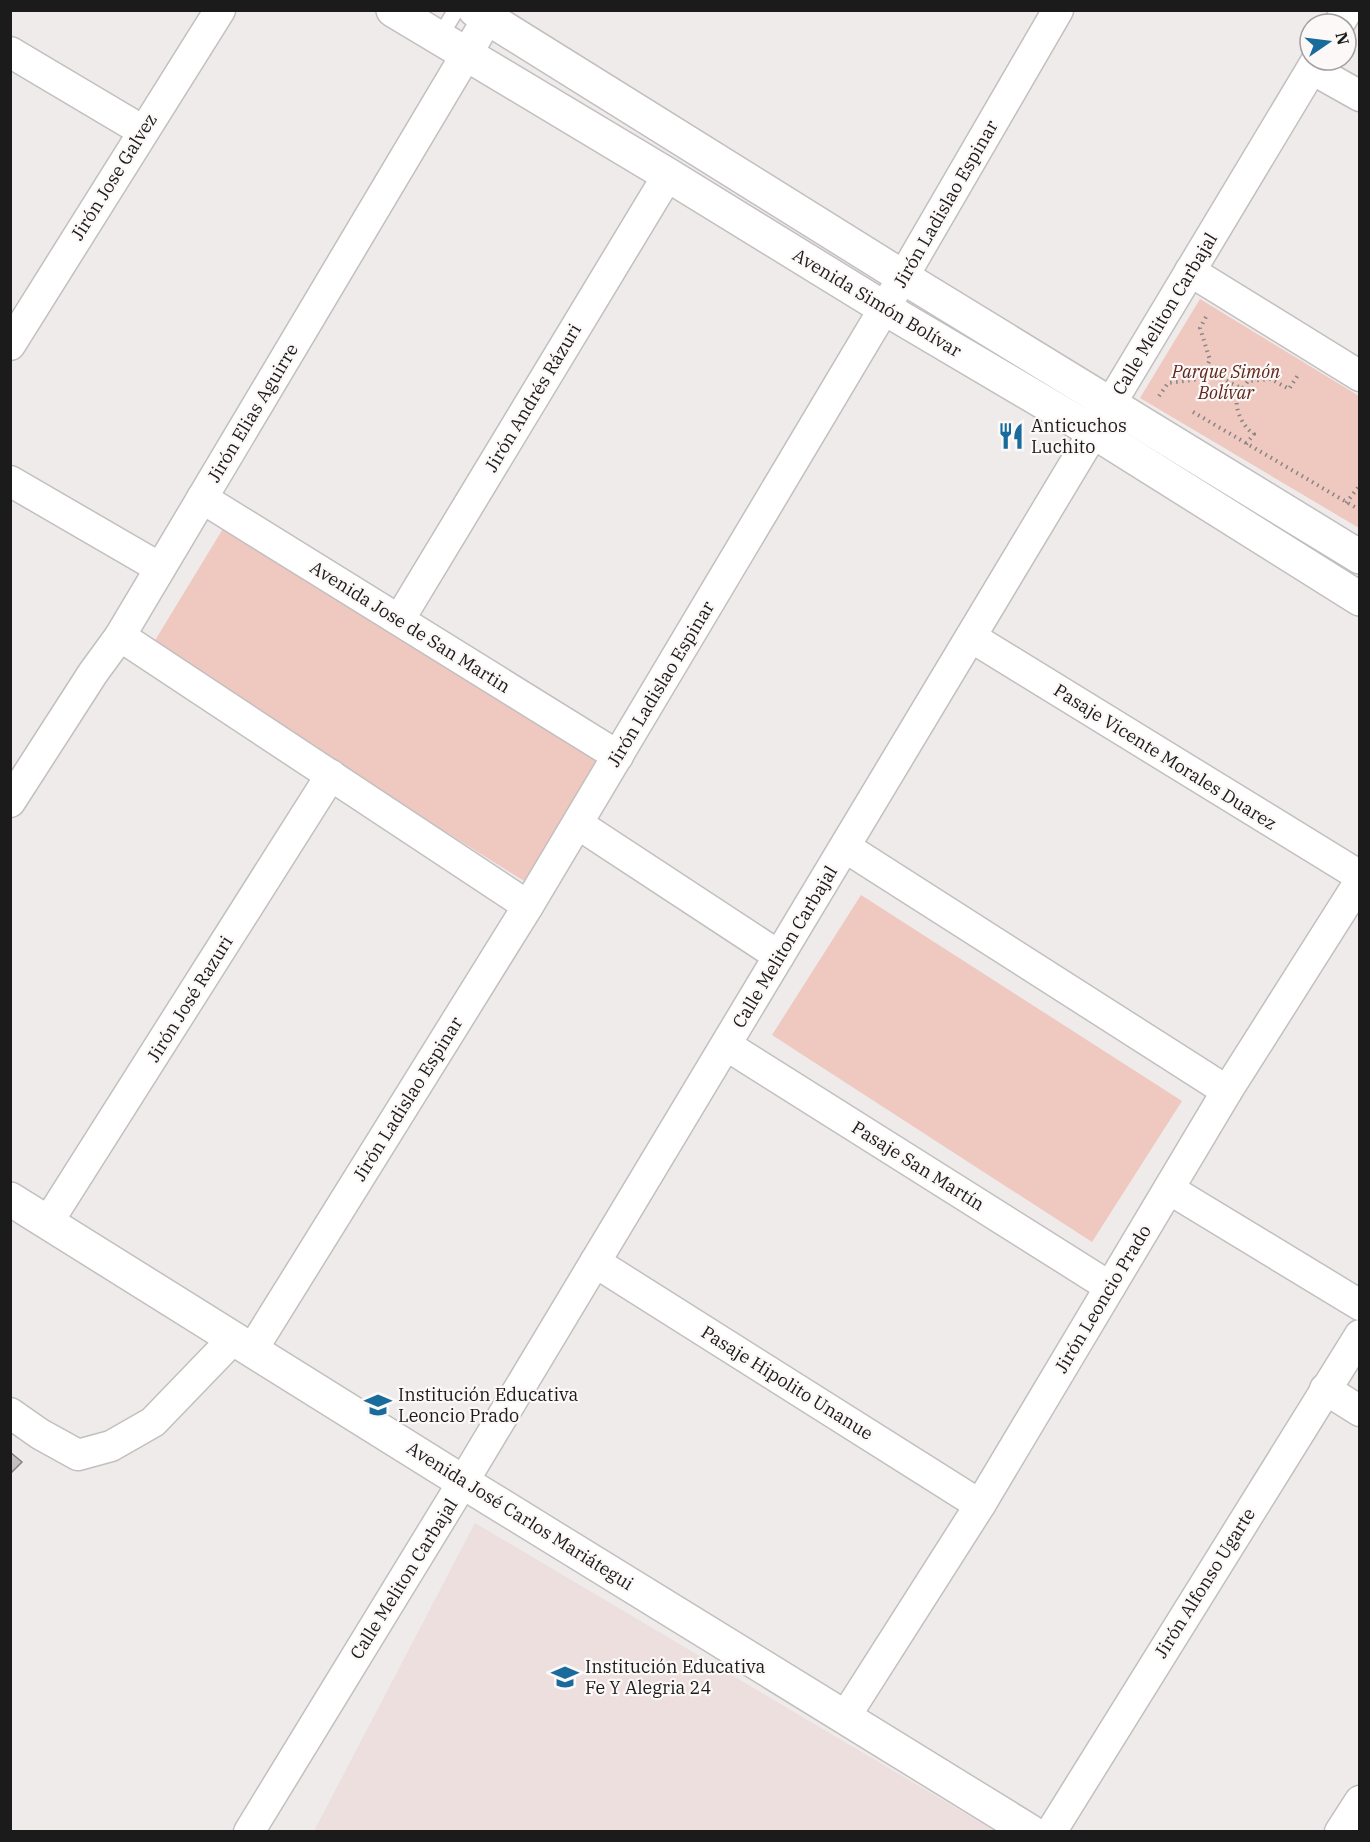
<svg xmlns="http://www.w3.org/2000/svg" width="1370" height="1842" font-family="'IBM Plex Serif',serif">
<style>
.built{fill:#ecdfdd}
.green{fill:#efc8c0}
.building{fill:#c3c0bf;stroke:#868382;stroke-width:1.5}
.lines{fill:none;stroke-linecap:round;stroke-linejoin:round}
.lane-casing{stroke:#c3bfbf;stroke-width:18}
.street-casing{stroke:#c3bfbf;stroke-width:33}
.secondary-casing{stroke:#c3bfbf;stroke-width:36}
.path{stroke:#878584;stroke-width:4;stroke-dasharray:1.5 4.5;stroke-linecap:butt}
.lane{stroke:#fff;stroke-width:15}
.street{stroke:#fff;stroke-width:30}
.secondary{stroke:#fff;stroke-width:33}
.labels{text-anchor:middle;stroke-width:4.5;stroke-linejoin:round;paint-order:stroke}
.street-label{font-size:18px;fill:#1c1b1b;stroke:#fbf8f7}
.park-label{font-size:18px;font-style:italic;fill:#60271d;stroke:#fbf8f7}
.poi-label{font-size:18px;fill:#1c1b1b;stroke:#fbf8f7;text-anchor:start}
</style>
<rect width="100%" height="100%" fill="#eeebea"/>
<!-- built -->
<polygon class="built" points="475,1523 995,1831 314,1831"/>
<!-- green -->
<g class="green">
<polygon points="1200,299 1359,396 1359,528 1140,398"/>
<polygon points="224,527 598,762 524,881 151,647"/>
<polygon points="861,895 1182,1101 1092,1242 772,1035"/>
</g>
<!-- building -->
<polygon class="building" points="10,1452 22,1462 10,1474"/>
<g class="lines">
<defs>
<polyline id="lane" points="439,38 456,10"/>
<g id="street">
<polyline points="1339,24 1347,10"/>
<polyline points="10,52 143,131"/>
<polyline points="1312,69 1360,96"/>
<polyline points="1190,271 1360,376"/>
<polyline points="10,345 220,10"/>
<polyline points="10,481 160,568"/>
<polyline points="202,498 618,756"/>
<polyline points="399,620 668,175"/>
<polyline points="120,636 528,906"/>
<polyline points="971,637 1360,876"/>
<polyline points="10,802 93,673 120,636 488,18"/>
<polyline points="578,824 779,956"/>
<polyline points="845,847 1227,1091"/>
<polyline points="726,1045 1110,1287"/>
<polyline points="1169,1189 1360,1305"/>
<polyline points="48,1222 331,775"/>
<polyline points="595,1262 980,1505"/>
<polyline points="252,1350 528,906 903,277 1058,10"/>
<polyline points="1325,1389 1360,1411"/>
<polyline points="10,1413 40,1434 78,1455 111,1446 153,1422 234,1338"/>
<polyline points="845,1717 980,1505 1227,1091 1360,881"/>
<polyline points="249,1832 463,1482 1317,60"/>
<polyline points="1051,1832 1360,1335"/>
<polyline points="1340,1832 1360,1801"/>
</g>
<g id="secondary">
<polyline points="393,10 668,175 884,308 1094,432 1360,599"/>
<polyline points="475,10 903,277 1360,557"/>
<polyline points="10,1199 463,1482 1031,1832"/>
</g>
</defs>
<!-- lane casing -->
<use href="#lane" class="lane-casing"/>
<!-- street casing -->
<use href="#street" class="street-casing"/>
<!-- secondary casing -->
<use href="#secondary" class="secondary-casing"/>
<!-- path -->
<g class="path">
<polyline points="1205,370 1243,389"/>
<polyline points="1159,396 1168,383 1200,379 1210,360 1200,328 1206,317"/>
<polyline points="1193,412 1360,510"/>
<path d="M1246,444L1254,434C1244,428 1235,411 1237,399C1238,393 1245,386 1248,381L1271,379L1289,389L1298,375"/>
<polyline points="1346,503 1360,485"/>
</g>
<!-- lane -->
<use href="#lane" class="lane"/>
<!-- street -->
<use href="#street" class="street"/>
<!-- secondary -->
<use href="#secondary" class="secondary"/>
</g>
<!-- icons -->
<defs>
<symbol id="restaurant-bare" viewBox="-9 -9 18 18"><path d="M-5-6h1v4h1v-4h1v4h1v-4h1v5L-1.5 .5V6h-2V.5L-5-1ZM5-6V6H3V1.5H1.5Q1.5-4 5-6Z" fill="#196b9c" stroke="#fbf8f7" stroke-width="2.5" paint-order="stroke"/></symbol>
<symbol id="school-bare" viewBox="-9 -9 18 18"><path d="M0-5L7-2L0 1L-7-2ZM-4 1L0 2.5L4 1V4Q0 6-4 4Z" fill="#196b9c" stroke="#fbf8f7" stroke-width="2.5" paint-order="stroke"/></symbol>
</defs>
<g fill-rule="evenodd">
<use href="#restaurant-bare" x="992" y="417" width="38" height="38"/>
<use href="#school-bare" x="359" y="1386" width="38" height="38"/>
<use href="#school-bare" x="546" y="1658" width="38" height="38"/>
</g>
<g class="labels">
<!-- street labels -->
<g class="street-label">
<text transform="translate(114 177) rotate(-58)" y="6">Jirón Jose Galvez</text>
<text transform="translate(946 204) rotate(-60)" y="6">Jirón Ladislao Espinar</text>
<text transform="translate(877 303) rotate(31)" y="6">Avenida Simón Bolívar</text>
<text transform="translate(1165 314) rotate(-59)" y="6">Calle Meliton Carbajal</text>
<text transform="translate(533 398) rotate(-59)" y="6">Jirón Andrés Rázuri</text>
<text transform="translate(253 413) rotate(-59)" y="6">Jirón Elias Aguirre</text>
<text transform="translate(410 627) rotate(32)" y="6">Avenida Jose de San Martin</text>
<text transform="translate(661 684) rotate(-59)" y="6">Jirón Ladislao Espinar</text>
<text transform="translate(1165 757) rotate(32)" y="6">Pasaje Vicente Morales Duarez</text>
<text transform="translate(785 947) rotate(-59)" y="6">Calle Meliton Carbajal</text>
<text transform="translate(190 999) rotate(-58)" y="6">Jirón José Razuri</text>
<text transform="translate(408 1099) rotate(-58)" y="6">Jirón Ladislao Espinar</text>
<text transform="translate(918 1166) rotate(32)" y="6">Pasaje San Martín</text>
<text transform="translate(1103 1299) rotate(-59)" y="6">Jirón Leoncio Prado</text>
<text transform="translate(787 1383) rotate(32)" y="6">Pasaje Hipolito Unanue</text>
<text transform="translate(520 1516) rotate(32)" y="6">Avenida José Carlos Mariátegui</text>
<text transform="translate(404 1579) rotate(-58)" y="6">Calle Meliton Carbajal</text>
<text transform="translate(1205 1583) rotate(-58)" y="6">Jirón Alfonso Ugarte</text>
</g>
<!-- park labels -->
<g class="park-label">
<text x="1226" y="378">Parque Simón<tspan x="1226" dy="21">Bolívar</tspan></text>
</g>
<!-- poi labels -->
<g class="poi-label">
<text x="1031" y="432">Anticuchos<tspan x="1031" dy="21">Luchito</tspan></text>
<text x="398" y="1401">Institución Educativa<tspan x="398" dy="21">Leoncio Prado</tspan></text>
<text x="585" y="1673">Institución Educativa<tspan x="585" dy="21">Fe Y Alegria 24</tspan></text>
</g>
</g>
<!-- border -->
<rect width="1370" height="1842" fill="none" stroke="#1c1b1b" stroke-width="24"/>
<!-- north arrow -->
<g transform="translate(1328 42) rotate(76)"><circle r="28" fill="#fbf8f7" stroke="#a2a09f" stroke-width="1.5"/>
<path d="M0-4.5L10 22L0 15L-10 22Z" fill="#196b9c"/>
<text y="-9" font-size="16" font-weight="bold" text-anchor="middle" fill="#1c1b1b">N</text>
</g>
</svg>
